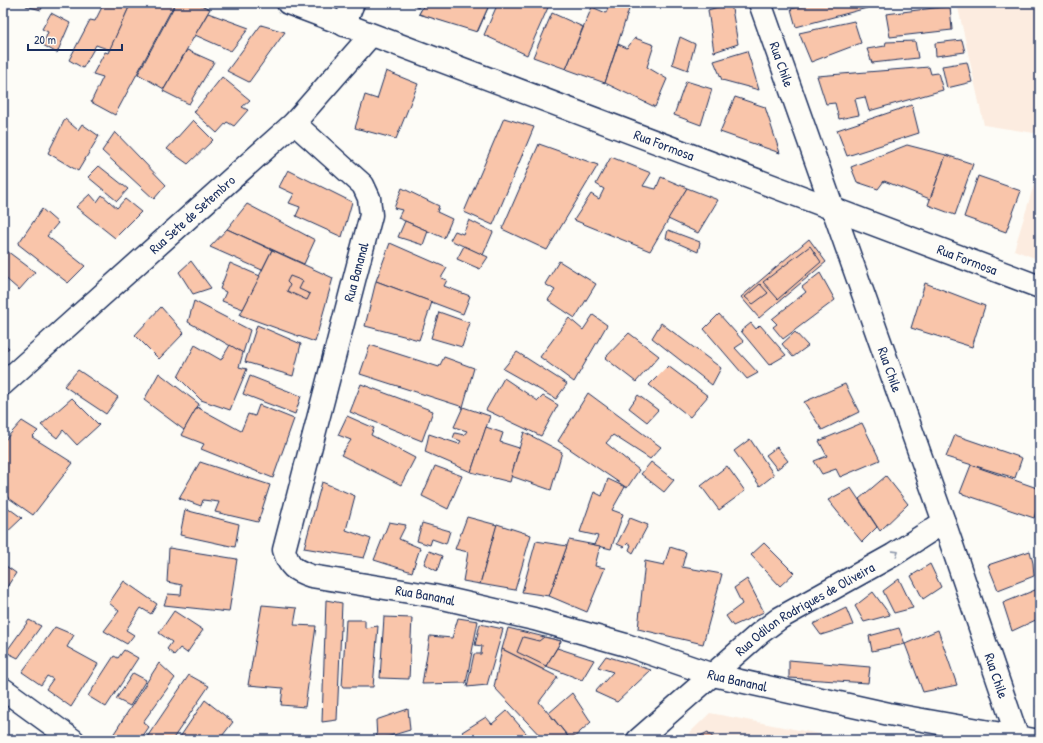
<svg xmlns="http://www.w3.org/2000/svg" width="1043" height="743" font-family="'Patrick Hand',sans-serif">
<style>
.built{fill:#fcece0}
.building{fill:#f9c5aa;stroke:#1b2f5e}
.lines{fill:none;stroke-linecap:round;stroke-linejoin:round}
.street-casing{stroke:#1b2f5e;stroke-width:25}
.secondary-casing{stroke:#1b2f5e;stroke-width:25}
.street{stroke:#fdfcf7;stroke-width:22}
.secondary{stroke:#fdfcf7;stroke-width:22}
.oneway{stroke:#8c96aa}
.labels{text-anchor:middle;stroke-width:3;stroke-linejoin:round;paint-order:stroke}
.street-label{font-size:14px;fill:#1b2f5e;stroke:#fdfcf7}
</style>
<rect width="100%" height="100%" fill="#fdfcf7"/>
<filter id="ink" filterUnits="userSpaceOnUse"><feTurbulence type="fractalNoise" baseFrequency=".025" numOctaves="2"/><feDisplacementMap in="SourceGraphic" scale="8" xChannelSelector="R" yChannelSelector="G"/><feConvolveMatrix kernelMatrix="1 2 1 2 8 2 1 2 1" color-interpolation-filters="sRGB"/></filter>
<g filter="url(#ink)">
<!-- built -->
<g class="built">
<polygon points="957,3 1040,3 1040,134 984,125"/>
<polygon points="1040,165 1040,260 1014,250"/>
<polygon points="710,713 851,740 682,740"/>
</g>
<!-- building -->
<g class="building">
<polygon points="27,3 44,3 41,10 26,6"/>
<polygon points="104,3 131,3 110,50 96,45 83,68 69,60 90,20 95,21"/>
<polygon points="131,3 145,3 152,6 153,3 175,3 115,115 91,102 103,77 93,74 105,52 108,53"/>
<polygon points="176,3 196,3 210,9 164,89 138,74"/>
<polygon points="410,3 421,3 418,8"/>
<polygon points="425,3 490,3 478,31 419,14"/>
<polygon points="425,3 490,3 477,32 419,14"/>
<polygon points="498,3 550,3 527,55 484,35"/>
<polygon points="610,3 631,3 605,83 566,69 592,7 606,13"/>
<polygon points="731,3 738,44 714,52 708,10"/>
<polygon points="808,3 866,3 867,8 796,27 791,9 808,5"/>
<polygon points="950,6 952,30 890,37 886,14"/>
<polygon points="51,13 70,23 57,53 43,45 48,32 42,29"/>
<polygon points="208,13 249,28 231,51 195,35"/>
<polygon points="552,13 583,27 566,69 533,57"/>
<polygon points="854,21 861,43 811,62 799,33"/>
<polygon points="261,25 285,32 249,82 227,71"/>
<polygon points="680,37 695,44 688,70 672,64"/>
<polygon points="635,38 654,45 647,67 667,79 655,107 605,83 618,44 627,48"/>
<polygon points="962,40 965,52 936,56 935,43"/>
<polygon points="915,41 918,58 872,63 867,49 885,46 886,42"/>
<polygon points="187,50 214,62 189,104 163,91"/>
<polygon points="747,51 750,60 759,90 722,80 714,61"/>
<polygon points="967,62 972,82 947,88 942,66"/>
<polygon points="929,67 931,74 938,73 943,90 869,111 865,97 855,99 859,115 839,119 835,103 826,104 817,76"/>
<polygon points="386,71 418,84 396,139 355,128 365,95 377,99"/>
<polygon points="222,77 250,100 242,107 248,110 234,126 227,122 217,133 194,112"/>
<polygon points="686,81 712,89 701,125 674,115"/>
<polygon points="735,97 765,107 780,153 720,132"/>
<polygon points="912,105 919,133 847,156 837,130"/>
<polygon points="504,118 534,127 493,225 464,212"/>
<polygon points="65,119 78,130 82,124 99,136 78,171 48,153"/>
<polygon points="193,120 213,140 188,164 167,149"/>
<polygon points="115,132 166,185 154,199 102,151"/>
<polygon points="539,144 598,165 547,250 502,229"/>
<polygon points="907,145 946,155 930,199 884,181 878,189 857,182 851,167"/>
<polygon points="946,155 973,164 955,215 928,205"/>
<polygon points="611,157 651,173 643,186 656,189 661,177 687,188 650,251 574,220 591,194 599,199 604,189 596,184"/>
<polygon points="99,166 128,189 117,201 88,177"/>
<polygon points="288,170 352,202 342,237 296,216 300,207 289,203 294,194 279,187"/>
<polygon points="978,176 1021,191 1006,232 964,217"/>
<polygon points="402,188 439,206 437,212 452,219 444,238 398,218 402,210 394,208"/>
<polygon points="687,188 718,200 698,233 668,219"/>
<polygon points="90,194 97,202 102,195 117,208 125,199 141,212 115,238 76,207"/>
<polygon points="247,204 315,240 304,264 227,229"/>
<polygon points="42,209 58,223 47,236 85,266 68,283 18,244"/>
<polygon points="469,220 493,232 483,255 450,240 455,231 463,234"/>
<polygon points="405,221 428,231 423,245 398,237"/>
<polygon points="227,229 272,250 262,270 210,247"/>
<polygon points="668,230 700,242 698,252 666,238"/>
<polygon points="809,239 826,262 759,318 741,297"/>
<polygon points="390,243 447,268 441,278 447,280 444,286 470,296 463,314 376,281"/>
<polygon points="464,246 488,257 480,269 457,259"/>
<polygon points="810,246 821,262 778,299 763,282"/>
<polygon points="3,248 35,272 19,290 3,276"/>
<polygon points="272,250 333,278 315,342 240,315"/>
<polygon points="191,261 211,288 193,294 179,272"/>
<polygon points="559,261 596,284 575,318 548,300 555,290 545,284"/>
<polygon points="230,263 260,276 243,309 222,301 226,292 220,289"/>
<polygon points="820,273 835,300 783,339 773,327 777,324 772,319 806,292 802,287"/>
<polygon points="290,276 303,281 299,289 310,294 307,300 287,291 290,285 287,282"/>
<polygon points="376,281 432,302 419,340 365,326"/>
<polygon points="925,283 985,306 972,347 911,328"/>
<polygon points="760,284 768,293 753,304 745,297"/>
<polygon points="194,301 250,330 243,353 188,322"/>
<polygon points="161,307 184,333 159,359 135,335"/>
<polygon points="439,312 470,323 462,347 431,338"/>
<polygon points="719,314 744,342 735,348 758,373 747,379 704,329"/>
<polygon points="593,315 607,325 574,382 540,357 569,318 583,330"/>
<polygon points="661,323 721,368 712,385 652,338"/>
<polygon points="751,323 756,329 760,325 786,355 769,365 741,331"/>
<polygon points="257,325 301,344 293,376 245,362"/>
<polygon points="795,332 808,346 793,357 782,344"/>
<polygon points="629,333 659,356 636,382 605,358"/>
<polygon points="3,343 9,348 3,353"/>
<polygon points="195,345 221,360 230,345 243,353 239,367 247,369 230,410 201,400 178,377"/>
<polygon points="370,345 439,367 444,357 474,368 463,407 360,374"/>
<polygon points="517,352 567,384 556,399 503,369"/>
<polygon points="668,366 708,396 690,417 649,385"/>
<polygon points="78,370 118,397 106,414 64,386"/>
<polygon points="159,373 199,404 184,430 144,400"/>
<polygon points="250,376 301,396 295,414 243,394"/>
<polygon points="504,378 538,401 543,396 558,405 541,436 486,410"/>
<polygon points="361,384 433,411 422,441 350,412"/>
<polygon points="845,384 859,412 822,430 804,402"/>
<polygon points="588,393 661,447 650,459 613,435 606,443 639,470 627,488 558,441"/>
<polygon points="638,395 658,410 647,422 629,408"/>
<polygon points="72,398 99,425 77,445 63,430 57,438 41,425"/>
<polygon points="259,405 294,419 273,478 201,449 204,444 181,435 197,407 241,431 248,414 255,416"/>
<polygon points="463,407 490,416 471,472 425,452 429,434 459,444 461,441 453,438 455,433 464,435 467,431 454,427"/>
<polygon points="347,416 374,428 371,435 415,458 401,485 341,455 351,440 338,435"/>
<polygon points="22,421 38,431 32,437 73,463 33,515 3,494 3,442"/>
<polygon points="862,423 880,460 840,477 836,469 822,474 814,461 827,456 819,441"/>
<polygon points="486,427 503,433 500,442 519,448 510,482 471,472"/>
<polygon points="524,432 562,452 551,490 511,476"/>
<polygon points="955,435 1022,458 1015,478 946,457"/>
<polygon points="750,439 774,475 760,486 734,451"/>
<polygon points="777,447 788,461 777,469 766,455"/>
<polygon points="200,462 270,485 258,522 215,512 219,502 203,500 201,506 179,498"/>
<polygon points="651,462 674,480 664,492 641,474"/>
<polygon points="971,465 1040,489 1040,499 1034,518 960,493"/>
<polygon points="435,466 462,476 448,509 422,496"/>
<polygon points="727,466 745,491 719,510 701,486"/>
<polygon points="886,476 908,504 880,531 859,499"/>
<polygon points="608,479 625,487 612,510 623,514 611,549 594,545 598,536 580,532 594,492 602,496"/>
<polygon points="322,482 355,496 346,530 371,539 364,558 304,548"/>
<polygon points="851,488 877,527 862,542 828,500"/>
<polygon points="3,504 22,518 3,536"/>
<polygon points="185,510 239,524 235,547 180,535"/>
<polygon points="467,517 497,525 480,584 463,581 468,552 455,549"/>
<polygon points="630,518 648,525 633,553 629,550 631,545 628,543 624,547 617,544"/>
<polygon points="389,522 406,525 399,539 420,548 412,572 374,560"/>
<polygon points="422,523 450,531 446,544 432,539 430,545 417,541"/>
<polygon points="497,524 531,535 515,590 480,584"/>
<polygon points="569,540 600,546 595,566 605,568 587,612 549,596"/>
<polygon points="536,541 567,546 549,596 522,592"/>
<polygon points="764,543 794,573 780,586 751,555"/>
<polygon points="670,547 686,552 682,567 722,574 703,644 638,629 645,561 664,565"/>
<polygon points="169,548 237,559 229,612 164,605 168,594 181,595 182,585 167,582"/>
<polygon points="429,551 442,556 437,571 424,564"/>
<polygon points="1030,551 1033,563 1034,576 998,590 988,565"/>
<polygon points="3,564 16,573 3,593"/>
<polygon points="930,564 941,587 923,599 911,576"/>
<polygon points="747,579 764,612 733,626 726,616 742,604 734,588"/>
<polygon points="899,579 913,608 894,613 883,591"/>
<polygon points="124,581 157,604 151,614 141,608 126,630 134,635 127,644 104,631 119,611 109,603"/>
<polygon points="1040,588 1040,618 1012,631 1003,603"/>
<polygon points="873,592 890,615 864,622 855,606"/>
<polygon points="326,600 342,603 337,720 322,722"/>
<polygon points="262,605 297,608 294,625 316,626 305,707 281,705 283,688 248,685"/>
<polygon points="846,608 853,625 821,635 813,624"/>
<polygon points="174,611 203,630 187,653 180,648 174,655 167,649 172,642 159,633"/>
<polygon points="384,617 412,618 409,679 380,678"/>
<polygon points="458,618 478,621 466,683 422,684 430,636 452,638"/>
<polygon points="29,620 41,626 18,658 6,652"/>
<polygon points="346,620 365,620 365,628 378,626 373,687 342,687"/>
<polygon points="480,624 503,629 487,685 467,687 474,654 481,654 482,646 475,645"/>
<polygon points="55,627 74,635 67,647 98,664 71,707 46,689 53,679 47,676 41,685 22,672"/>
<polygon points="508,628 561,641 544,670 502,649"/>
<polygon points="899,628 905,644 872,651 869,636"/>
<polygon points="938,630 957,685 923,692 905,644"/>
<polygon points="523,637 539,641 544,637 561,641 546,666 517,652"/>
<polygon points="557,648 594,660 582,680 546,666"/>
<polygon points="502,649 558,677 539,702 571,740 544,740 494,687"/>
<polygon points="124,650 138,658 106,707 88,696 114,656 118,658"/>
<polygon points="606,656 651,670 617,702 595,692 613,672 598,667"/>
<polygon points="789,660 870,667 868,683 789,678"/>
<polygon points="159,663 175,678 143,722 149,727 140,740 119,740 113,735"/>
<polygon points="133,673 146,680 130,706 116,699"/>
<polygon points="189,675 209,686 172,740 145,740"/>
<polygon points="572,693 591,722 571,740 549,713"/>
<polygon points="1040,694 1040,707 1037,707"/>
<polygon points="205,700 233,722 219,740 178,740"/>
<polygon points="408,709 410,730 377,740 376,720"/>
<polygon points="507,711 532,740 469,740 462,732 486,717 492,724"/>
<polygon points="708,732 715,740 699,740 700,736"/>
</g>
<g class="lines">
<defs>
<g id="street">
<path id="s1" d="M760,3L944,522L1017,736"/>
<polyline points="344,25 353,3"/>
<path id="s2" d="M294,123L363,185L369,198L371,215L284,550C289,567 294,570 311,576L434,596L534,619L626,645L713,675L889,714L1034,740"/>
<path id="s3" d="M3,384L294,123L371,35"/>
<polyline points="3,689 73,740"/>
<path id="s4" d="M638,740L760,633L780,618L893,555L944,522"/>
</g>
<g id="secondary">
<path id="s5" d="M288,3L1040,287"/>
</g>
</defs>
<!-- street casing -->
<use href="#street" class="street-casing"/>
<!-- secondary casing -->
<use href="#secondary" class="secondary-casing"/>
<!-- street -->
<use href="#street" class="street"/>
<!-- secondary -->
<use href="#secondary" class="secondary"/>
</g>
<!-- one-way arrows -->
<defs><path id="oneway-chevron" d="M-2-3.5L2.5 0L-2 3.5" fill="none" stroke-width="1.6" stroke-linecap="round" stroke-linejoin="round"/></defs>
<use class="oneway" href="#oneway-chevron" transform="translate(896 553) rotate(-32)"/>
</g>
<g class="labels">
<!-- street labels -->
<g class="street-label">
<text dy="5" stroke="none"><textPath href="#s1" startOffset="65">Rua Chile</textPath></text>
<text dy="5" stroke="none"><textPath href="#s5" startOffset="402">Rua Formosa</textPath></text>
<text dy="5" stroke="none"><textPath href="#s3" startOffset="254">Rua Sete de Setembro</textPath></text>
<text dy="5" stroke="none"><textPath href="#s5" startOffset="726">Rua Formosa</textPath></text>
<text transform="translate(356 272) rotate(-75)" y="5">Rua Bananal</text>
<text dy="5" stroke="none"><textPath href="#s1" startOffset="389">Rua Chile</textPath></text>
<text dy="5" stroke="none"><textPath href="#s2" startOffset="626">Rua Bananal</textPath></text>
<text dy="5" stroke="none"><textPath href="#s4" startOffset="213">Rua Odilon Rodrigues de Oliveira</textPath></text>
<text dy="5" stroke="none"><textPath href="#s1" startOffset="713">Rua Chile</textPath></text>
<text dy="5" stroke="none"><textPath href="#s2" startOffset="950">Rua Bananal</textPath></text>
</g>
</g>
<!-- margin -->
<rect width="1043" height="743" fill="none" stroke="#fdfcf7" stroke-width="16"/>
<rect x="8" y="8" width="1027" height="727" fill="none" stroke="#1b2f5e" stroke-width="1.5" filter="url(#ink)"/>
<!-- scale -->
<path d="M28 44v6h94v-6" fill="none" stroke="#1b2f5e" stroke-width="2"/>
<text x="34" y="44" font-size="12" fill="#1b2f5e" stroke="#fdfcf7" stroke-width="3" paint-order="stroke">20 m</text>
</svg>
